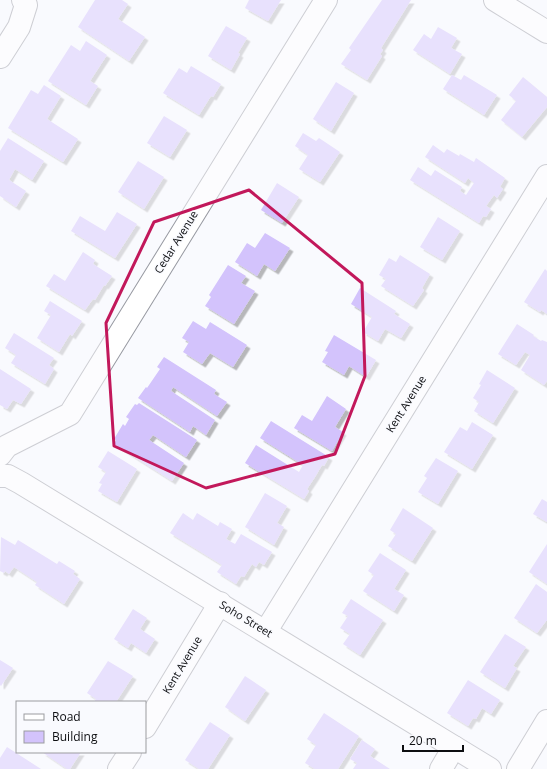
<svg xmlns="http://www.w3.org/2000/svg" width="547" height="769" font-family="'Open Sans',sans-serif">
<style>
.building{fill:#d3c3fc;filter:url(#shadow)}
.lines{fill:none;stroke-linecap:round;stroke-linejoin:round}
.minor-casing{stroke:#989aa2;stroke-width:24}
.major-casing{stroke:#989aa2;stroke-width:24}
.minor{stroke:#fff;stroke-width:22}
.major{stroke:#fff;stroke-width:22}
.marked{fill:none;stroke:#c2185b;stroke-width:3;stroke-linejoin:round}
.labels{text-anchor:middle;stroke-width:3;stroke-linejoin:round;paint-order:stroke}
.street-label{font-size:11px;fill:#0d0e11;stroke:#f9fafe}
</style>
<defs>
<filter id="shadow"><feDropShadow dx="3.5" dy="3.5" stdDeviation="0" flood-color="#0004"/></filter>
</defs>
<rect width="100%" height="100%" fill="#f9fafe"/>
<!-- building -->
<g class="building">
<polygon points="95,0 122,0 128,4 118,19 145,37 129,61 78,27"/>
<polygon points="249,0 281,0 268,21 245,8"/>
<polygon points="382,0 411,0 381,48 383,50 380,54 382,56 367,80 341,64 351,50 349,48"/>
<polygon points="226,26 247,38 238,53 240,54 231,70 208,56"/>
<polygon points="438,27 457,38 451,48 462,54 450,74 413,50 424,34 431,39"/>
<polygon points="86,41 107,55 90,81 98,86 86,105 48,81 71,45 80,51"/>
<polygon points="191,66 221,84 213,97 211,96 199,115 163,93 179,68 187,73"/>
<polygon points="452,75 461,80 464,75 497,95 484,115 443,89"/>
<polygon points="523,77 547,97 547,107 522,137 501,120 516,101 509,95"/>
<polygon points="336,82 354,93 331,131 313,119"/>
<polygon points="44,85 61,96 47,119 78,139 63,162 8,128 31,90 38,94"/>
<polygon points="164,116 187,130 170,157 147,143"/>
<polygon points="303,133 316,141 319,138 340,152 320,182 299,169 308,155 295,146"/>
<polygon points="8,138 44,161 32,180 15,169 9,180 26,191 16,207 0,196 0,151"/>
<polygon points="433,145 444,153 447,149 459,156 460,154 474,162 476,158 505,178 500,187 503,189 497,198 494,195 486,206 491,209 486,217 483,216 479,223 410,180 418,167 431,176 435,170 462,187 460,191 466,195 474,183 468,178 465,183 425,157"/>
<polygon points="138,161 164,177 144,209 118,192"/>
<polygon points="277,183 299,197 282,223 261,210"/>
<polygon points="117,212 137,224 115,258 71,231 80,216 105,231"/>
<polygon points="438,217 460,231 442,260 420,247"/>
<polygon points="265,233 290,248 275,271 264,264 257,276 235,262 247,243 255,248"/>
<polygon points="83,252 95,260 93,264 112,276 105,286 104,285 95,300 93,299 85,310 46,286 54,274 65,281"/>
<polygon points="400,255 430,274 422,288 424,290 413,306 381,286 386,279 379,275 389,258 396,262"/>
<polygon points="228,265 246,276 241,283 255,291 234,324 205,306 211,297 209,295"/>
<polygon points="545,269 547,271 547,314 541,310 540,312 524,302"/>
<polygon points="360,288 396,311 394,314 410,324 401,338 385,329 378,341 363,332 372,317 351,304"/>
<polygon points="50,301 82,321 72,336 70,334 59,352 37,338 51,315 44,311"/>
<polygon points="193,321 206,329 210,322 247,345 233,367 210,353 202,364 183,352 189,342 182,338"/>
<polygon points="517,324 534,335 533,336 541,341 542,340 547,342 547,381 544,385 521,370 530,355 525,352 516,365 498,354"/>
<polygon points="14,333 54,358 49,365 54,369 45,384 11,363 16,355 5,348"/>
<polygon points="334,335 376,360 366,377 349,366 344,375 322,362 328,352 325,351"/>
<polygon points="164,357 216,390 214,394 227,402 217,416 173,387 171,391 215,420 206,435 193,426 190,432 138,398 146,387 147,388 160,369 157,367"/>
<polygon points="0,369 31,389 21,404 13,400 7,409 0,405"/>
<polygon points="487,370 515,388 493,423 474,411 479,402 473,398 481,385 479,384"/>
<polygon points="327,396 346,409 335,427 343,432 332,451 294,428 302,415 312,421"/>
<polygon points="139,403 197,440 186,457 153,435 149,440 184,463 172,481 114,444 116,440 114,439 123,424 125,426 129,419 126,417 135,404 137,405"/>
<polygon points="271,421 329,457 324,466 322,465 315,477 307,489 309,491 304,499 245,463 256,445 299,472 303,465 260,438"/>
<polygon points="472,422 493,435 472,469 444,452 460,427 467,431"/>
<polygon points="108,451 137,469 117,502 98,491 102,484 99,483 106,472 98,467"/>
<polygon points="436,458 458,471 438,504 418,492 427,478 424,476"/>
<polygon points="265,493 287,506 277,523 284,527 274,545 245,527"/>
<polygon points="542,499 547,502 547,522 533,514"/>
<polygon points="403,508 433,528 412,561 388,546 396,534 390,530"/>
<polygon points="183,513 193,520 197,513 218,526 220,522 232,529 226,539 235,544 241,534 272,552 264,565 259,562 256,567 252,564 244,577 241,576 236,584 217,572 222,565 170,533"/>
<polygon points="1,537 15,545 18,540 57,564 59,561 75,571 73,574 80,579 64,604 35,585 37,582 14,567 9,574 5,571 4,573 0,571"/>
<polygon points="547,544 547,584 529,572"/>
<polygon points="380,553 406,570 394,589 404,595 394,611 363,591 374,575 368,571"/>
<polygon points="536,584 547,592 547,621 546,621 537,633 514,618"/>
<polygon points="351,599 383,620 360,655 343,644 350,634 340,628 348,616 342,613"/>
<polygon points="133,609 147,618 140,629 155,639 146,653 131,643 128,648 114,639"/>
<polygon points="505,634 526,647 513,666 517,668 505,688 480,672"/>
<polygon points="0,660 13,668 1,686 0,685"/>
<polygon points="108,661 133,676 116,702 94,702 96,699 87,693"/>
<polygon points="245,676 266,690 245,721 225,707"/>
<polygon points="468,680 500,700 491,714 482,708 476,719 473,718 468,726 447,713"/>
<polygon points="324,713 359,736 338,769 315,769 305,763 316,745 307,739"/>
<polygon points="210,722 230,735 208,769 199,769 185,760"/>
<polygon points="362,740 375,749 370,756 390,769 353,769 357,763 350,759"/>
<polygon points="7,747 41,769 0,769 0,758"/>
<polygon points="42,752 81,752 70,769 67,769"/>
</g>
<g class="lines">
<defs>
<g id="minor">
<polyline points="0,57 19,27 26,5 23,0"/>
<polyline points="0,455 7,446 70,414 326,0"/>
<polyline points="0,476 8,476 21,483 490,769"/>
<polyline points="266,631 547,176"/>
<polyline points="145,727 220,603"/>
<polyline points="119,769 130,752"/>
<polyline points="441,769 454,747"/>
<polyline points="518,769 547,721"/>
</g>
<polyline id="major" points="495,0 547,32"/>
</defs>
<!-- minor casing -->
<use href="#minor" class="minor-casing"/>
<!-- major casing -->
<use href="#major" class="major-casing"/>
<!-- minor -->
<use href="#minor" class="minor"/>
<!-- major -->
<use href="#major" class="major"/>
</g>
<!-- marked area -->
<path d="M0 0H547V769H0ZM249,190L362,283L365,376L335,454L206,488L114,446L106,323L154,222Z" fill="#f9fafe" fill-opacity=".55" fill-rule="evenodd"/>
<path class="marked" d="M249,190L362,283L365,376L335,454L206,488L114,446L106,323L154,222Z"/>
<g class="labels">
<!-- street labels -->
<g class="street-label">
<text transform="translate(176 242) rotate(-58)" y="4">Cedar Avenue</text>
<text transform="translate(406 404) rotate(-58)" y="4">Kent Avenue</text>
<text transform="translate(246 619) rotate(31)" y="4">Soho Street</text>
<text transform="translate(182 665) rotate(-59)" y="4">Kent Avenue</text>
</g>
</g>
<!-- legend -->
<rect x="16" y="701" width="130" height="52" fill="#f9fafe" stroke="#9b9c9f"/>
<rect x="24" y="714" width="20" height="6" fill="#ffffff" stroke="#9b9c9f"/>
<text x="52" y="721" font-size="12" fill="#0d0e11">Road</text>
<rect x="24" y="731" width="20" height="12" fill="#d3c3fc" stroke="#9b9c9f"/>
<text x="52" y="741" font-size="12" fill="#0d0e11">Building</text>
<!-- scale -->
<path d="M403 745v6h60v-6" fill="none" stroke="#0d0e11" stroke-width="2"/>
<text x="409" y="745" font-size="12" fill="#0d0e11" stroke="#f9fafe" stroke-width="3" paint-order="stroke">20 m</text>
</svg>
